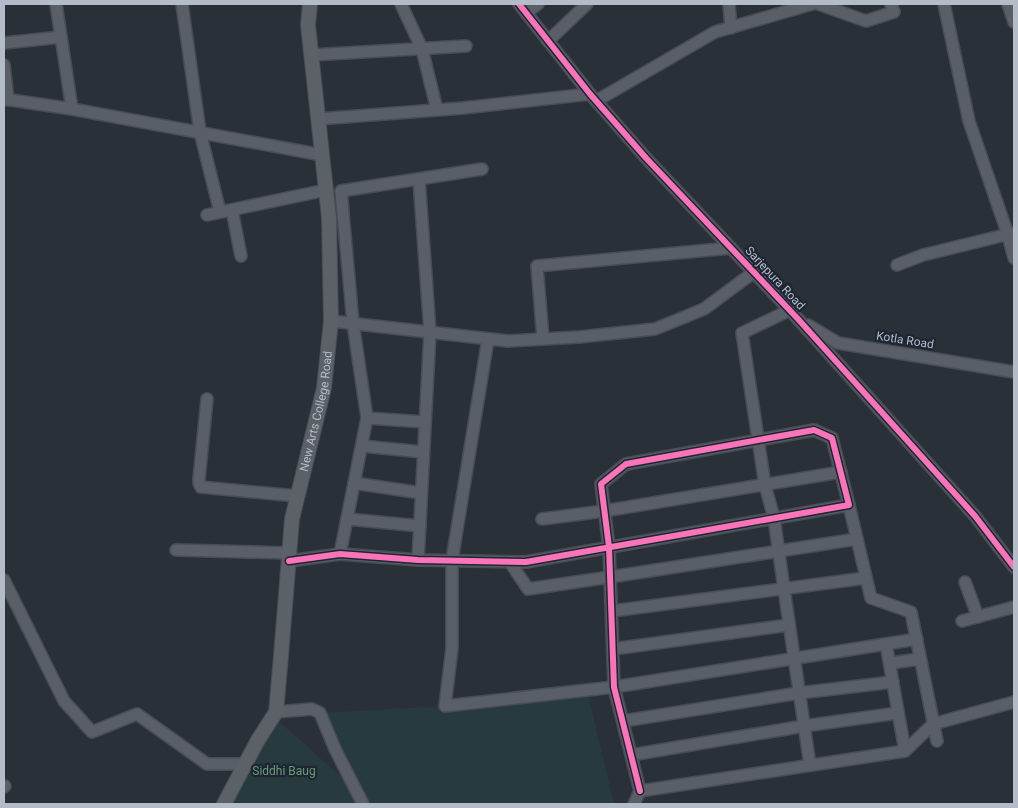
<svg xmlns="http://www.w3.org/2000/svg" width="1018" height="808" font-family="Roboto,sans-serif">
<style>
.green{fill:#273a3e}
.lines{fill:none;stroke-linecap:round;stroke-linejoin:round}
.minor-casing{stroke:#484c53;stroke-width:14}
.major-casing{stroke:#484c55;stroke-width:16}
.minor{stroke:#5a5e66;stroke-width:11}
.major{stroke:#5c6168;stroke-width:14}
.cycleway-casing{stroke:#1d2633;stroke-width:9}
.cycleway{stroke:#fb73b8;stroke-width:6}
.labels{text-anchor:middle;stroke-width:4.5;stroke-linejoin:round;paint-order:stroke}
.street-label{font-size:12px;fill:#b4bcc9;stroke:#1d2633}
.park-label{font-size:12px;fill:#6b9a76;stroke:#1d2633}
</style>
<rect width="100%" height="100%" fill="#2a3038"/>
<!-- green -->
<g class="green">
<polygon points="587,690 614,804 364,804 320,713 445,706"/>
<polygon points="273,716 356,790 362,804 230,804"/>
</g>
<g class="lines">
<defs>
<g id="minor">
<polyline points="56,4 72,109"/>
<polyline points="182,4 200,132 220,212"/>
<polyline points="401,4 422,49 437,110"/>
<polyline points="519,4 590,94 646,158 798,319 975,516 1014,567"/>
<polyline points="729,4 731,28"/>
<polyline points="818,4 866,21 894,12 891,4"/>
<polyline points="944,4 969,121 1008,235 1014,258"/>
<polyline points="1008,4 1014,22"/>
<polyline points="526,13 538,4"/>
<polyline points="548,41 587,4"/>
<polyline points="4,43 61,37"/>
<polyline points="311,55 466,46"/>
<polyline points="4,65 8,100"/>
<polyline points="4,99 72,109 322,155"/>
<polyline points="596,101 715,32 812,4"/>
<polyline points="318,119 463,108 590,94"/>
<polyline points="232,210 241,256"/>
<polyline points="207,215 326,190"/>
<polyline points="897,265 923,255 1013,233"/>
<polyline points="790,310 742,333 765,485 774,518 784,589 810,765"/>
<polyline points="331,321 508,341 579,337 655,329 704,309 754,272"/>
<polyline points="808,325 838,343 1014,372"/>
<polyline points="488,339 452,560 452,648 445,706 614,687 917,639"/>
<polyline points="543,339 537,266 731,248"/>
<polyline points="207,399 199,479 199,483 201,487 297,496"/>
<polyline points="367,418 425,422"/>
<polyline points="362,446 423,452"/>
<polyline points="354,483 421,493"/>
<polyline points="849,505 871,598 911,612 937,741"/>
<polyline points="347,519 420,526"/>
<polyline points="542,519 604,511 841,472"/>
<polyline points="176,550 289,553"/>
<polyline points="340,554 367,418 353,323 341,191 482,169"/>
<polyline points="418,560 430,332 419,179"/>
<polyline points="289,561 340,554 418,560 526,562 849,505 832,438 814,430 626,464 601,484 609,547 614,687 640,791"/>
<polyline points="510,562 528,589 610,577 857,539"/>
<polyline points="4,580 64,701 92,732 137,714 207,764 245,764"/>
<polyline points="965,582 978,617"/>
<polyline points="612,611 866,578"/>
<polyline points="962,621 1014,607"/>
<polyline points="886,644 905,751"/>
<polyline points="613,649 789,625"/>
<polyline points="890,663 920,659"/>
<polyline points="276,712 312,709 320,713 335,749 363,804"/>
<polyline points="623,721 799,693 893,682"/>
<polyline points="631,755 804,726 898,713"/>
<polyline points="4,787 5,786"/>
<polyline points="634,804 640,791 905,751 933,724 1014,702"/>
</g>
<g id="major">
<path id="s1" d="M224,804L258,740L276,712L281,656L292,519L324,388L331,321L329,218L308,25L310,4"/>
</g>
</defs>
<!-- minor casing -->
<use href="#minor" class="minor-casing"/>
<!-- major casing -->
<use href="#major" class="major-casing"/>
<!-- minor -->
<use href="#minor" class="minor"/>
<!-- major -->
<use href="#major" class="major"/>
<defs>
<g id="cycleway">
<polyline points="519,4 590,94 646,158 798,319 975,516 1014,567"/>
<polyline points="289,561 340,554 418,560 526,562 849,505 832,438 814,430 626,464 601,484 609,547 614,687 640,791"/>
</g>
</defs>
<!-- cycleway casing -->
<use href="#cycleway" class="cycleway-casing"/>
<!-- cycleway -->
<use href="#cycleway" class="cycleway"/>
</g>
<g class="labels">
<!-- street labels -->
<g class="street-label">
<text transform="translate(775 278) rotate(47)" y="4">Sarjepura Road</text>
<text transform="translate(905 340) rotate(9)" y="4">Kotla Road</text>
<text dy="4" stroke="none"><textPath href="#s1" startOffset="410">New Arts College Road</textPath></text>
</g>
<!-- park labels -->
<g class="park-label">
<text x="284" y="775">Siddhi Baug</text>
</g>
</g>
<!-- border -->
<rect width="1018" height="808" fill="none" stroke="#b4bcc9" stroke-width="10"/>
</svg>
